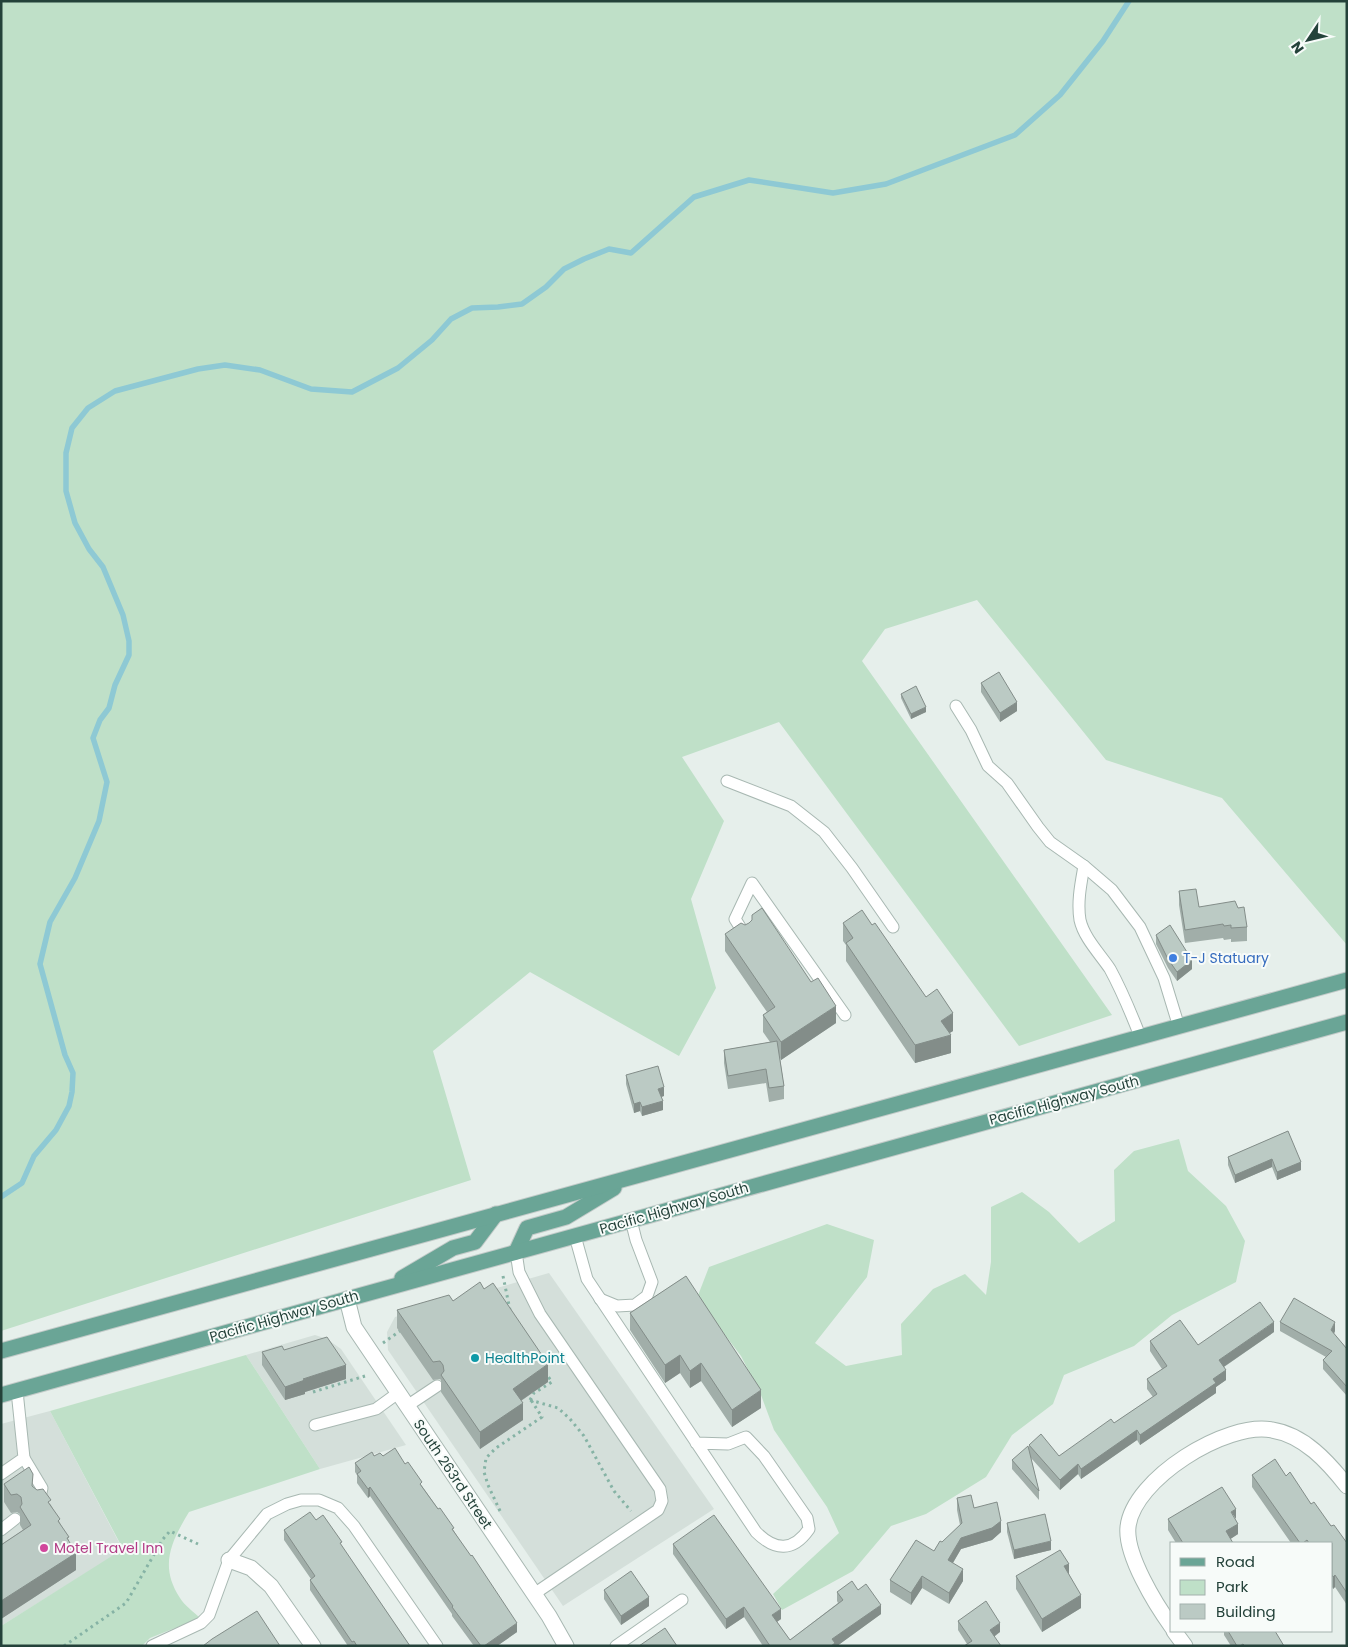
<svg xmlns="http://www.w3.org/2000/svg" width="1348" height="1647" font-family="Poppins,sans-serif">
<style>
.built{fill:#d4dfda}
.green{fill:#bfe0c8}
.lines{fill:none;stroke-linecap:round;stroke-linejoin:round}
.stream{stroke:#8ec9d4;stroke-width:5.5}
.lane-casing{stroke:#a8b8b2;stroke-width:13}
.street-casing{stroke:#a8b8b2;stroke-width:17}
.primary-casing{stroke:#c2cac8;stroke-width:17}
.path{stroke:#86b3a5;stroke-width:3;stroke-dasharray:2.5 4;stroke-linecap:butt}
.lane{stroke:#fff;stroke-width:11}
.street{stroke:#fff;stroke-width:15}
.primary{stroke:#6aa596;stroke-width:15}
.wall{fill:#a1aea9}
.shaded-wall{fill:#838d89}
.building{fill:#bbcac4;stroke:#838d89}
.shop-dot{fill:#3f7fe0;stroke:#f7fbf9;stroke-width:2}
.culture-dot{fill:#0f9aa8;stroke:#f7fbf9;stroke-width:2}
.hotel-dot{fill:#d1479c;stroke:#f7fbf9;stroke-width:2}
.labels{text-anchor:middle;stroke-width:4;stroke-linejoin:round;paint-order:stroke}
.shop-label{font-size:14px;fill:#366cbe;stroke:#f7fbf9;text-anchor:start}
.street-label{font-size:14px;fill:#24423a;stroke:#f7fbf9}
.culture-label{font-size:14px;fill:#0d838f;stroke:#f7fbf9;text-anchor:start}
.hotel-label{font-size:14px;fill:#b23c85;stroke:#f7fbf9;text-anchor:start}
</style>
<rect width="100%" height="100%" fill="#e6efeb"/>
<!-- built -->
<g class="built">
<polygon points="549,1273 714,1509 563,1606 388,1350 387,1332 395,1317"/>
<polygon points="315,1335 327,1339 341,1349 406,1445 320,1469 246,1355"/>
<polygon points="50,1411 123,1550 1,1626 1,1424"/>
</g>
<!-- green -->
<g class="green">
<polygon points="1,1 1347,1 1347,945 1222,798 1106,760 977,600 885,629 862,661 1112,1015 1019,1046 779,722 682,757 724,821 691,899 716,988 679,1056 530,972 433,1051 471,1180 1,1331"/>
<polygon points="1179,1139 1188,1171 1226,1206 1245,1241 1236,1282 1172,1315 1134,1346 1064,1375 1053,1404 1012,1435 986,1477 926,1514 891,1526 853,1571 782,1610 773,1594 839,1533 827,1507 774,1430 761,1395 741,1356 697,1298 709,1267 827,1224 874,1240 867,1277 815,1343 846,1366 902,1355 901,1324 933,1289 965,1274 986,1295 991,1262 991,1207 1022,1192 1049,1212 1079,1243 1115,1221 1114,1170 1134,1151"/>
<path d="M246,1355L320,1469L189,1512C171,1542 159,1566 180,1598C185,1606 194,1612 200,1618L150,1638L142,1646H1V1626L123,1549L50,1411Z"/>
</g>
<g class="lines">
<!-- stream -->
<polyline class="stream" points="1,1197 22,1183 34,1156 56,1130 69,1106 72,1092 73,1073 65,1055 40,964 50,922 75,878 99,821 107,782 93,738 100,720 109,708 115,685 129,655 129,641 123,615 103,567 89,549 75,523 66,491 66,453 72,428 88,408 115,391 198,369 225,365 260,370 311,389 352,392 398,368 432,340 451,319 472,308 498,307 522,304 546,287 564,269 584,259 609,249 631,253 694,197 749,180 833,193 886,184 1015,135 1060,95 1103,41 1129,1"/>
<defs>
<g id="lane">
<polyline points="956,706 971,730 988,766 1007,783 1038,827 1050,842 1084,866 1112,890 1140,927 1164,978 1179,1027"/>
<polyline points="727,781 791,806 824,832 852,868 893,927"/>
<path d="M1084,866C1081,883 1077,902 1080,920C1084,938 1100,954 1110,969C1122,991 1131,1013 1140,1036"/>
<polyline points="745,935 735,919 752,883 845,1015"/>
<path d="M575,1236L587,1279L756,1532C775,1551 793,1552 809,1529L807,1518L764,1456L746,1437L728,1444L696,1443"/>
<polyline points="516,1252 519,1272 540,1314 660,1489 662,1501 658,1510 534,1594"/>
<polyline points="600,1299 617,1306 635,1305 647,1296 652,1282 636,1240 631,1220"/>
<polyline points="407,1406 437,1386"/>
<polyline points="315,1425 376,1409 398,1393"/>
<polyline points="24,1458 42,1488 39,1501"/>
<polyline points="1,1474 24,1458 17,1391"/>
<polyline points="1,1530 15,1519"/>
<polyline points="152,1646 201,1623 209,1615 229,1560 267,1514 287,1504 301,1500 319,1500 338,1508 354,1526 437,1646"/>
<polyline points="616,1646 682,1600"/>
</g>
<g id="street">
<polyline points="347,1299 354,1327 549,1616 566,1646"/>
<polyline points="229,1560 251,1568 271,1586 313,1646"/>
<path d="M1172,1627C1156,1605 1125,1555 1128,1527C1133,1479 1227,1421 1272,1430C1304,1435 1328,1462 1347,1486"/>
<polyline points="1174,1631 1185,1646"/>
</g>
<g id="primary">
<polyline points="516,1252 527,1228 566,1217 614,1188"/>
<polyline points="402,1278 453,1248 475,1242 496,1214"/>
<polyline points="1,1351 1347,980"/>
<polyline points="1,1395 1347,1022"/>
</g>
</defs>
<!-- lane casing -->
<use href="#lane" class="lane-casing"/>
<!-- street casing -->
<use href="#street" class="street-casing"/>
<!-- primary casing -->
<use href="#primary" class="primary-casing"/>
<!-- path -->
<g class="path">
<polyline points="503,1276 510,1310"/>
<polyline points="383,1343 400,1331"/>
<polyline points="313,1392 365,1376"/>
<polyline points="530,1400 558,1408 570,1419 584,1436 614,1491 631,1511"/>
<polyline points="530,1400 534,1393 552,1382 547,1375"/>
<polyline points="500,1511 488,1485 484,1472 486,1458 496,1448 542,1417 531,1400"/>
<polyline points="64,1646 126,1603 163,1539 170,1531 198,1544"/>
</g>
<!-- lane -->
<use href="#lane" class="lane"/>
<!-- street -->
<use href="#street" class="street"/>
<!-- primary -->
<use href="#primary" class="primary"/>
</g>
<!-- wall -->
<g class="wall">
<polygon points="981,683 1017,711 1000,722 981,692"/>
<polygon points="901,694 926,712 911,719 901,698"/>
<polygon points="1179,891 1199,907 1247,927 1247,941 1231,942 1231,939 1224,940 1223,938 1185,943 1179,905"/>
<polygon points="843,923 926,997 953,1031 949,1033 951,1053 915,1063 846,961 846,945 843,941"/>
<polygon points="725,934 836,1023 781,1060 780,1058 784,1086 784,1099 769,1102 766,1083 728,1089 724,1063 724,1050 770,1042 763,1032 763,1015 767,1012 725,951"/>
<polygon points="1156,935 1192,969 1177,981 1168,968 1156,944"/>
<polygon points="626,1075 664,1096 661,1097 663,1110 642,1116 640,1111 634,1113 626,1084"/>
<polygon points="1288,1131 1301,1170 1277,1180 1272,1167 1235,1183 1228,1165 1228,1157"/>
<polygon points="686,1276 761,1408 732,1427 701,1381 690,1388 680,1373 665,1383 630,1330 630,1313"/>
<polygon points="453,1301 548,1382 521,1401 523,1420 480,1449 441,1392 441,1380 440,1379 433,1380 397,1328 397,1310"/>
<polygon points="1280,1322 1335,1331 1334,1334 1347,1349 1347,1396 1323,1369 1323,1360 1326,1357 1280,1331"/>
<polygon points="1274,1332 1224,1367 1226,1380 1216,1387 1216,1393 1140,1445 1137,1440 1081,1479 1078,1474 1060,1490 1031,1458 1039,1491 1039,1500 1012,1469 1012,1460 1029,1447 1029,1445 1059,1456 1114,1423 1153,1397 1147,1389 1147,1379 1162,1369 1150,1351 1150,1341 1198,1345"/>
<polygon points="284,1350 346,1379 305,1392 305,1394 285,1400 262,1365 262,1352"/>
<polygon points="374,1456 383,1456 405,1464 422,1486 454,1531 517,1632 497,1646 474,1646 452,1616 452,1614 370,1496 368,1498 357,1483 357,1475 355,1472 355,1463"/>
<polygon points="1252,1475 1286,1476 1347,1543 1347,1605 1335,1587 1333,1589 1332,1587 1332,1543 1291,1543 1252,1487"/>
<polygon points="4,1484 33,1487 51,1505 69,1541 76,1570 1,1619 1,1545 23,1530 20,1525 20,1514 17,1512 11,1513 4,1502"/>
<polygon points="957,1498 974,1508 1001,1532 992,1540 961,1549 953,1563 963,1581 949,1604 922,1588 911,1605 890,1592 890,1580 934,1551 960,1525 957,1510"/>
<polygon points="1168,1519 1236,1520 1238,1534 1230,1539 1233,1543 1176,1543 1168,1530"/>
<polygon points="316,1520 342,1547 410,1646 348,1646 310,1590 310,1580 311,1579 284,1540 284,1530"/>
<polygon points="1007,1523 1051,1550 1014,1559 1007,1532"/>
<polygon points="673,1544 781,1619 777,1622 790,1640 838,1603 837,1601 837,1592 858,1590 881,1614 837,1646 763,1646 744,1617 726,1629 673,1554"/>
<polygon points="1069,1574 1081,1608 1042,1632 1016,1589 1016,1576"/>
<polygon points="604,1590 649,1606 621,1625 604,1599"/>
<polygon points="958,1621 1000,1632 967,1644 958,1630"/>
<polygon points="1224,1631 1275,1631 1284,1646 1231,1646 1224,1635"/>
</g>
<!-- shaded-wall -->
<g class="shaded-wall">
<polygon points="1017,702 1017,711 1000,722 1000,713"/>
<polygon points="926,707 926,712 911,719 911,714"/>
<polygon points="1192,960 1192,969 1177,981 1177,972"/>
<polygon points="836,1006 836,1023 781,1060 781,1042"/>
<polygon points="953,1013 953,1031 942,1038 951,1035 951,1053 915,1063 915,1045 941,1021"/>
<polygon points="664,1087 664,1096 658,1098 658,1089"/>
<polygon points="663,1101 663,1110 642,1116 642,1107"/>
<polygon points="640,1102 640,1111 634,1113 634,1104"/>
<polygon points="1272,1159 1272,1167 1235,1183 1235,1175"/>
<polygon points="1301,1162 1301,1170 1277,1180 1277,1172"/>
<polygon points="1274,1322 1274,1332 1219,1370 1219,1360"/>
<polygon points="1335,1322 1335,1331 1331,1339 1331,1330"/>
<polygon points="680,1355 680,1373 665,1383 665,1365"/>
<polygon points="701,1363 701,1381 690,1388 690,1371"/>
<polygon points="548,1364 548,1382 513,1406 513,1389"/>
<polygon points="346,1365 346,1379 305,1392 305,1394 285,1400 285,1387 303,1379"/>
<polygon points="1226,1370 1226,1380 1216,1387 1216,1393 1140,1445 1140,1435 1213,1379"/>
<polygon points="761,1390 761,1408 732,1427 732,1410"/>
<polygon points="523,1403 523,1420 480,1449 480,1432"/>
<polygon points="1137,1430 1137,1440 1081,1479 1081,1469"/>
<polygon points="1078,1464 1078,1474 1060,1490 1060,1480"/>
<polygon points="370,1487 370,1496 368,1498 368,1489"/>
<polygon points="1236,1509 1236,1519 1231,1512"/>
<polygon points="1001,1521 1001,1532 992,1540 961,1549 948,1571 948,1560 961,1538"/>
<polygon points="1238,1524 1238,1534 1226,1542 1226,1531"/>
<polygon points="1051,1541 1051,1550 1014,1559 1014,1550"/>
<polygon points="76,1553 76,1570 1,1619 1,1601"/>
<polygon points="1069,1564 1069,1576 1064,1566"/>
<polygon points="963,1569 963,1581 949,1604 949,1593"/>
<polygon points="1335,1575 1335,1587 1333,1589 1333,1577"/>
<polygon points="922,1576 922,1588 911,1605 911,1593"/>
<polygon points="1081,1595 1081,1608 1042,1632 1042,1619"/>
<polygon points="649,1597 649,1606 621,1625 621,1616"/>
<polygon points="881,1605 881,1614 837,1646 831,1646 832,1639"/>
<polygon points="744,1607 744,1617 726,1629 726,1619"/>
<polygon points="781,1609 781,1619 772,1625 772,1615"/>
<polygon points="517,1623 517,1632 497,1646 484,1646"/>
<polygon points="1000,1623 1000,1632 990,1640 990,1630"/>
</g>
<!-- building -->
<g class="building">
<polygon points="999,672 1017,702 1000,713 981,683"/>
<polygon points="916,686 926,707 911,714 901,694"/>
<polygon points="1196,889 1199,907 1235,901 1238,908 1244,907 1247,927 1231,928 1231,925 1224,926 1223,924 1185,930 1179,891"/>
<polygon points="762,908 811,982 818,978 836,1006 781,1042 763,1015 775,1007 725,934 741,923 745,925 749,923 752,920 752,915"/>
<polygon points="862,910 872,925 875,923 926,997 937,989 953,1013 941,1021 951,1035 915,1045 846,943 853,938 843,923"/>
<polygon points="1170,925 1192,960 1177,972 1168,959 1156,935"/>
<polygon points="777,1041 784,1086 769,1088 766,1069 728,1076 724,1050"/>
<polygon points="658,1066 664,1087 658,1089 663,1101 642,1107 640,1102 634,1104 626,1075"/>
<polygon points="1288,1131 1301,1162 1277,1172 1272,1159 1235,1175 1228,1157"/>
<polygon points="686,1276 761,1390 732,1410 701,1363 690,1371 680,1355 665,1365 630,1313"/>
<polygon points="480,1282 484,1289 493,1283 548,1364 513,1389 523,1403 480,1432 441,1375 444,1371 443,1365 440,1361 433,1362 397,1310 449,1295 453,1301"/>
<polygon points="1294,1298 1335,1322 1331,1330 1347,1349 1347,1387 1323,1360 1332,1351 1280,1322"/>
<polygon points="1260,1302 1274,1322 1219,1360 1226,1370 1213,1379 1216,1383 1140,1435 1137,1430 1081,1469 1078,1464 1060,1480 1029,1445 1041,1434 1059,1456 1111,1419 1114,1423 1157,1394 1147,1379 1167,1366 1150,1341 1180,1320 1198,1345"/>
<polygon points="327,1337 346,1365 303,1379 305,1380 285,1387 262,1352 282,1346 284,1350"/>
<polygon points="1028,1446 1039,1491 1012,1460"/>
<polygon points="395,1448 405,1464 408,1462 422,1482 420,1484 438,1509 440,1508 454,1528 452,1529 471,1556 472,1555 517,1623 484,1646 481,1646 452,1607 453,1606 370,1487 368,1489 357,1474 361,1471 355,1463 372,1452 374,1456 380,1453 383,1456"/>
<polygon points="1275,1459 1286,1476 1290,1472 1311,1504 1314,1502 1331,1526 1334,1525 1347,1543 1347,1593 1335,1575 1333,1577 1332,1575 1332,1543 1309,1543 1307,1540 1303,1543 1300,1543 1252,1475"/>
<polygon points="29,1467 33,1474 32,1486 37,1490 43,1489 51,1500 48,1502 60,1519 58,1521 69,1537 67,1538 76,1553 1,1601 1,1545 31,1525 20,1507 22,1504 21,1497 17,1494 11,1495 4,1484"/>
<polygon points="1222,1487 1236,1509 1231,1512 1238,1524 1226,1531 1233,1543 1183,1543 1168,1519"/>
<polygon points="971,1495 974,1508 997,1502 1001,1521 992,1528 961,1538 948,1560 963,1569 949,1593 922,1576 911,1593 890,1580 916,1540 934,1551 940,1541 942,1542 962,1523 957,1498"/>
<polygon points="310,1512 316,1520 323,1515 342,1542 340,1543 410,1646 357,1646 354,1641 352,1642 310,1580 315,1576 284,1530"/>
<polygon points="1045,1514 1051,1541 1014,1550 1007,1523"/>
<polygon points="714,1515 781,1609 772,1615 790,1640 843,1600 837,1592 852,1581 858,1590 866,1584 881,1605 832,1639 835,1643 831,1646 770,1646 744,1607 726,1619 673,1544"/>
<polygon points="1060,1550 1069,1564 1064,1566 1081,1595 1042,1619 1016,1576"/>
<polygon points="631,1571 649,1597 621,1616 604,1590"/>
<polygon points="986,1601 1000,1623 990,1630 1001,1646 964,1646 972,1641 958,1621"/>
<polygon points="257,1611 280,1646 203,1646 212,1639"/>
<polygon points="665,1628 677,1646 639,1646"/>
<polygon points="1228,1631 1275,1631 1284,1646 1245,1646 1243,1644 1240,1646 1237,1646"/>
</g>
<!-- markers -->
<circle class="shop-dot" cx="1173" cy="958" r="5"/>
<circle class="culture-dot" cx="475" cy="1358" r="5"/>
<circle class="hotel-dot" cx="44" cy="1548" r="5"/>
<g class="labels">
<!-- shop labels -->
<g class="shop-label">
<text x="1183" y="963">T-J Statuary</text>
</g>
<!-- street labels -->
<g class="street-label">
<text transform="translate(1064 1100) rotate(-15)" y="5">Pacific Highway South</text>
<text transform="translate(674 1208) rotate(-16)" y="5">Pacific Highway South</text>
<text transform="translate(284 1316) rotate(-16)" y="5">Pacific Highway South</text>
<text transform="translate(453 1474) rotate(56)" y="5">South 263rd Street</text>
</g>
<!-- culture labels -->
<g class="culture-label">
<text x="485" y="1363">HealthPoint</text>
</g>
<!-- hotel labels -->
<g class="hotel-label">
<text x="54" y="1553">Motel Travel Inn</text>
</g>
</g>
<!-- border -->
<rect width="1348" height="1647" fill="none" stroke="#24423a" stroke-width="5"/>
<!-- legend -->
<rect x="1170" y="1542" width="162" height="90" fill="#f7fbf9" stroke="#a3b1ad"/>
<rect x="1180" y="1558" width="25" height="8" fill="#6aa596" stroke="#a3b1ad"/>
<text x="1216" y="1567" font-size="15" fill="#24423a">Road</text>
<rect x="1180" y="1580" width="25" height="15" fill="#bfe0c8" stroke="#a3b1ad"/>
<text x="1216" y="1592" font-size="15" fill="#24423a">Park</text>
<rect x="1180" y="1604" width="25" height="15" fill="#bbcac4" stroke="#a3b1ad"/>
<text x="1216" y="1617" font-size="15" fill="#24423a">Building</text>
<!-- north arrow -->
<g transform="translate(1308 40) rotate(235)" stroke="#f7fbf9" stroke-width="4" paint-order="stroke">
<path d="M0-4L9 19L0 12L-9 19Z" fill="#24423a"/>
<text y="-8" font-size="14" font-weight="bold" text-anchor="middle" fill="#24423a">N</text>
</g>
</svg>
